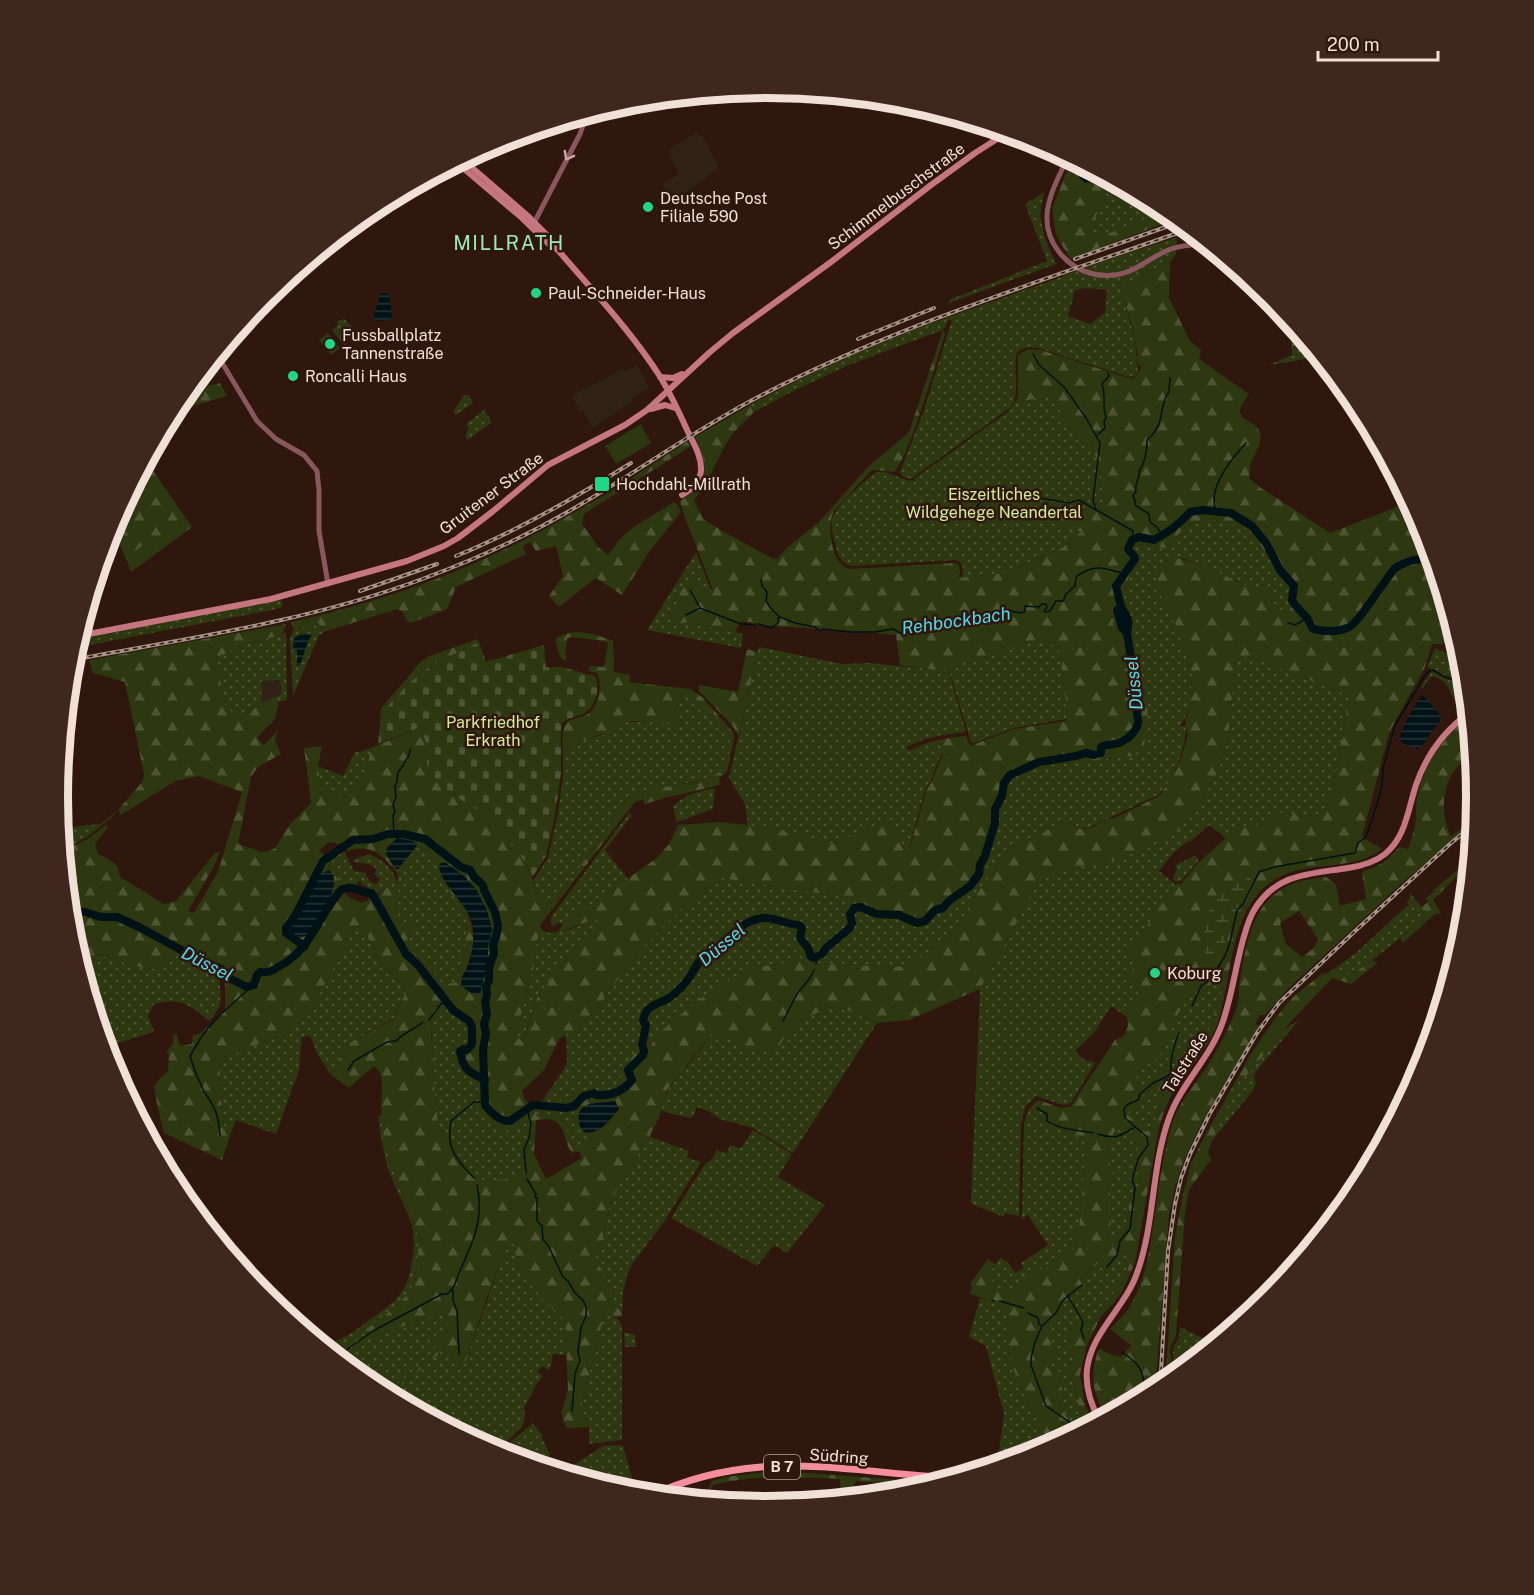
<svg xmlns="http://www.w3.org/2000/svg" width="1534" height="1595" font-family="'Public Sans',sans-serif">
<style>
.education{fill:#302216}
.green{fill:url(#green-dots);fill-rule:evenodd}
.forest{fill:url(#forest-firs);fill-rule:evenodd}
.wetland{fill:url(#wetland-marsh)}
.cemetery{fill:url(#cemetery-stones)}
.pitch{fill:#2d3710}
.water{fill:url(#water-rules)}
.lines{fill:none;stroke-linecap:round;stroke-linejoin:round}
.stream{stroke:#001216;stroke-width:1.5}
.river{stroke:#001216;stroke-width:8}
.tertiary{stroke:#89575d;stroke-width:5}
.secondary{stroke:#c57681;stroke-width:6}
.primary{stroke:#f58e9c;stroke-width:7}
.rail-casing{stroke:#a69289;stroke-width:4}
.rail{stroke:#2f170d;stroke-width:1.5;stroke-dasharray:4.5;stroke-linecap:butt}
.oneway{stroke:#c7a9a7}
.poi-dot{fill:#1fd887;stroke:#2f170d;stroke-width:2}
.labels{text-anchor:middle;stroke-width:5;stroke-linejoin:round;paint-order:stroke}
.shield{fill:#2f170d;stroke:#b7a49b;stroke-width:1.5}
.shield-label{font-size:15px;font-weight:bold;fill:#f1e0d8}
.street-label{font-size:16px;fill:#f1e0d8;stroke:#2f170d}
.poi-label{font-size:16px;fill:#f1e0d8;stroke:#2f170d;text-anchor:start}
.park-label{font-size:16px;fill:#d4ed93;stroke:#2f170d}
.water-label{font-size:18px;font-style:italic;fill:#53d9ed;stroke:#2f170d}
.quarter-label{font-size:20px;letter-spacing:1.5px;fill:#9de9bb;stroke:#2f170d}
.rim{fill:none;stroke:#f1e0d8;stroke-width:8}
</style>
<defs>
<pattern id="green-dots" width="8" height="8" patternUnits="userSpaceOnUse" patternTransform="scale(1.5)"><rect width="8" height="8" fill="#2d3710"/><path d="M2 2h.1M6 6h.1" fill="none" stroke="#4c5432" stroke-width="1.8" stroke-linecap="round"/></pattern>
<pattern id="forest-firs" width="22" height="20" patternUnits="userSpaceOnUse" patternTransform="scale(1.5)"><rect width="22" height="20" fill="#2d3710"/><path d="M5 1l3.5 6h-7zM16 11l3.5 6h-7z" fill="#4c5432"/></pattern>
<pattern id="wetland-marsh" width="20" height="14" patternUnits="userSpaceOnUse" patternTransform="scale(1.5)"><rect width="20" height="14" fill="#2d3710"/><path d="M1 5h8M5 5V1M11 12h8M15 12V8" fill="none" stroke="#4c5432"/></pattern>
<pattern id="cemetery-stones" width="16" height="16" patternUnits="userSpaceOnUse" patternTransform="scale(1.5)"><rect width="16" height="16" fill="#2d3710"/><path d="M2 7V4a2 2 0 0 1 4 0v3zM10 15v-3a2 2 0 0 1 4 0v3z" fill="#4c5432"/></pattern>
<pattern id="water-rules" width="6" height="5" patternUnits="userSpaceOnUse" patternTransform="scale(1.5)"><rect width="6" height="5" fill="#001216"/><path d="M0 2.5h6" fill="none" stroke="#263437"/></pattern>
</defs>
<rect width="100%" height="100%" fill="#2f170d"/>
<!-- education -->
<g class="education">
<polygon points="696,133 704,138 719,168 683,195 669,194 662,184 679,174 669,156 671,154 669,149"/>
<polygon points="637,365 649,388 633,397 631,403 615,411 616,413 599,422 600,424 592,428 583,410 580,411 572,396 623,369 625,371"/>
<polygon points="281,680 282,694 262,704 260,681"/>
</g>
<!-- green -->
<g class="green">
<polygon points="1072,160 1162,207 1173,217 1071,251 1055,203"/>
<polygon points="1044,192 1040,214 1045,239 1056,264 949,303 949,300 1047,261 1025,204"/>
<path d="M1177,237L1176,254L1170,262L1121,287L1135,340L1138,372L1136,376L1129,377L1038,348C1030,347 1020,347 1016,355C1014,372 1020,393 1011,407L911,479L903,477L900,472L924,410L952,320L947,321V324L943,330L849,365L793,391L754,412L750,405L784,387L846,357L923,326L1053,280L1082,268ZM1085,288L1107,290L1105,313L1090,324L1068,316L1075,290Z"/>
<polygon points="344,319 352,327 345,346 332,330 338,325 337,321"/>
<polygon points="1298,331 1318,355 1295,361 1269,365 1292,355 1291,336"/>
<path d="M1051,394L1070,428L1088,440L1100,466L1102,488L1111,514L1108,516L1092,509L1082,531L1062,548L1004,573L961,578C964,570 964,565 957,560L851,566C840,562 838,555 835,544C833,536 830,524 833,516C838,504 865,481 876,472H885L909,481L912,480L914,482L915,481L914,479L1009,411L1016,401L1019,402Z"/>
<polygon points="464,395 468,395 473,403 456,415 453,412"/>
<polygon points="484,410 492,422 468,440 465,436 467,434 466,432 469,429 466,424"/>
<path d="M1212,519L1252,530L1277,572L1291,587L1288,593L1292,604L1287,613L1276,607L1262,589L1260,593L1234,579L1182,558L1159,572L1157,584L1164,604L1181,634L1192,674L1190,707L1180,727L1186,725C1186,748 1174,779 1158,795L1088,828L1080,829L1068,820L1060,822L1043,833L1010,848L977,894L970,909L945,942L918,941L934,951L906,965L891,968L846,964L795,962L756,967L659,1033L649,1048L623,1071L617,1089L609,1093L597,1091L582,1093L553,1104L543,1100L564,1069L567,1062L566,1035L583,1025L642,948L684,906L721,878L857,899L879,916L916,915L930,917L992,836L1002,782L1037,766L1131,756L1148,707L1138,659L1130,640L1113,624L1112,604L1123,602L1136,544L1155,546L1169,549C1184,525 1184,525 1212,519Z"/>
<polygon points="696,552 712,592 705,592 693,582 678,623 687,622 743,634 741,648 647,630"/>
<polygon points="281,600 283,607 267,611 74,648 77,638"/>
<polygon points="318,623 324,632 319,635 293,696 290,637 294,630"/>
<path d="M284,633L286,634L287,700L262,704L241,716L226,709L216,658L252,642L282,635ZM280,680L282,694L262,703L261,681Z"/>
<polygon points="1042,639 1059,648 1068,716 1066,719 1014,728 974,743 971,742 949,670"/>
<polygon points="759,647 842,664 869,663 930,669 948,669 966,732 942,735 925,739 906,747 909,751 927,744 943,743 946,752 940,757 931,780 925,790 908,852 904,852 894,826 885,821 833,844 772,828 748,826 745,804 729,778 738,738 740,734"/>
<polygon points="1460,647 1463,659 1466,682 1443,675 1427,667 1435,648 1448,654 1451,650"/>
<polygon points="1248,656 1350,696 1331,791 1327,804 1320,815 1314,816 1280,813 1261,824 1242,828 1226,838 1209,825 1191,841 1187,842 1173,853 1159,871 1175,884 1132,949 1138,961 1141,988 1127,1017 1111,1006 1094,1033 1075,1051 1083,1059 1095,1063 1071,1103 1063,1105 1036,1096 1025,1107 1021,1124 1019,1216 1005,1213 1004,1217 972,1204 971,1201 980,989 1014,928 1032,891 1050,874 1085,865 1190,817 1205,795 1219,769 1228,737 1235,666 1237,660"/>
<path d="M1432,671L1446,679L1466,685L1467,698L1466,694L1454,699C1449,687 1444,679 1432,676L1423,688L1421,687Z"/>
<path d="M690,694C703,703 730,724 730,742C731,750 726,762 724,770L713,776L698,781L645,791L626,800L592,851L554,900L548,904L539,900L533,881L548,858L557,818L563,778V753L577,743L589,738L604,735L618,722H683L675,709L680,700Z"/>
<path d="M371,748C369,763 361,789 348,797L330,791L324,796L322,795L318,766L343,776L355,752H359Z"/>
<path d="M715,788L713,809L677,822L673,807C684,794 699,791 715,788Z"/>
<path d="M118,810C110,820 89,837 76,843C72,846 67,846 62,847L60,828L101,824Z"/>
<polygon points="629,813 632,815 605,850 628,879 563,924 558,923 554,926 551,924 551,917"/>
<polygon points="419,846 428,850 438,860 453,895 467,918 465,951 457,982 443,986 438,978 408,946 404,924 395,910 400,898 398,891 402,882 399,875 404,868 406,861"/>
<path d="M341,851H344L354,871L367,873L365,876L368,877V879L376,885L380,879L374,874L377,869L369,864L354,862L353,860L369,854C382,859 400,873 396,889L386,887L375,896L371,889L361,884L362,882L359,881L355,887L347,886L342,887L329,865Z"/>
<polygon points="1195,855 1199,860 1181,881 1176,882 1173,879 1177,869 1175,866 1182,861 1183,862"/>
<path d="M1410,893L1427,914C1402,937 1377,958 1349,976L1335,968L1356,953L1409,904L1407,902L1409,900Z"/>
<path d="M597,917L598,924L579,943L538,995L524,1038L519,1040L517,1034C522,1011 527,988 534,966C537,953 534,940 542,930C558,939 581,924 597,917Z"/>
<path d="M356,925L365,929C374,958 386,968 407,989L394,1018L351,1042L331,1075L318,1055L310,1036L302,1037L299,1070L276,1134L236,1120L232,1130L224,1127L219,1087L221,1059L279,1036L318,997Z"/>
<path d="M96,954L143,968L157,969L161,961L181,954L219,977C221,997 224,1006 209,1021C190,1005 179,996 153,1005L148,1016L154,1032L108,1046L96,1007L88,994L84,980Z"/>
<polygon points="1220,979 1223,988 1209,1030 1198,1050 1201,1053 1200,1055 1195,1053 1178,1071 1162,1076 1140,1090 1134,1080 1143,1065 1172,1026 1180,1009 1194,989 1203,993 1211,984"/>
<polygon points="444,1005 463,1020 469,1030 462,1069 533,1114 531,1146 524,1149 528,1173 503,1180 476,1181 469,1174 457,1153 439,1129 435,1100 430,1007"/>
<path d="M828,1007L845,1009L877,1023L793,1153L753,1128L720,1119L708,1111L697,1107L692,1118L676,1115L661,1110C666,1089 674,1082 687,1066C696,1055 705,1043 713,1032L774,1053L787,1033L796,1024Z"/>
<polygon points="1300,1019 1258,1069 1254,1075 1256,1084 1251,1093 1211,1142 1237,1083 1251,1071 1283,1030"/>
<path d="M1155,1086L1162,1094C1159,1107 1158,1124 1146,1132L1127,1115L1143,1095Z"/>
<polygon points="579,1107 580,1111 578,1116 584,1132 591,1133 593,1136 592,1140 573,1148 563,1122 560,1118 536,1116 536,1111 568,1111"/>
<polygon points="1029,1109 1048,1113 1044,1120 1061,1125 1064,1132 1088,1140 1085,1161 1079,1228 1063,1254 1042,1269 1027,1274 1021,1290 1000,1292 995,1283 987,1276 1000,1258 1008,1262 1015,1273 1024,1268 1021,1263 1048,1245 1028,1215 1022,1219 1024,1123"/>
<path d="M378,1116H381L385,1147L418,1235C418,1250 418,1277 410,1290C399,1308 379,1318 364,1331L373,1337L429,1317L440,1310L450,1329L430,1341L438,1350L394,1387L396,1390L447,1347L460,1363L466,1361L508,1240L515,1245L541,1297L565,1320L567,1355L553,1354L551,1366L548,1370L542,1366L537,1372L543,1376L536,1385L524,1408L525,1416L522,1427L504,1444L496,1437L485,1448L372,1388L319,1344C340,1344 356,1330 372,1318C383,1310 396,1302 403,1290C413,1274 417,1240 411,1222C405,1205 395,1188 389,1171C383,1153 381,1135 378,1116Z"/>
<polygon points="1123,1125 1132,1131 1139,1154 1136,1172 1141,1174 1142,1184 1131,1194 1126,1228 1114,1244 1108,1249 1112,1205 1108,1182 1114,1177 1108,1157 1113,1134 1119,1126"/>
<polygon points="753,1130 792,1154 778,1177 825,1205 787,1253 774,1245 757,1266 671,1218 705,1164 713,1158 716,1150 727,1153 730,1145 741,1148"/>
<polygon points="650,1137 689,1151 686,1157 701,1162 664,1222 632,1264 627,1275 623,1292 622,1314 618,1306 615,1307 605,1282 594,1263 603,1236 609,1209 619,1184"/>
<polygon points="1127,1252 1132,1256 1125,1278 1112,1295 1115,1298 1113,1300 1107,1300 1088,1330 1082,1330 1072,1327 1069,1337 1073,1359 1065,1372 1072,1374 1079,1407 1086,1428 1074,1434 1069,1431 1073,1424 1061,1409 1063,1398 1060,1374 1063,1374 1048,1367 1057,1349 1048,1348 1046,1328 1058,1315 1065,1302 1084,1287 1079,1280 1102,1260"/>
<polygon points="980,1298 998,1303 1008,1316 1006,1337 1012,1364 1017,1379 1052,1447 1038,1454 997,1466 1004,1414 986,1346 969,1337"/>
<polygon points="604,1314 618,1319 622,1325 622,1440 589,1444 589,1427 581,1407"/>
<polygon points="1180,1327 1215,1344 1175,1377 1173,1351 1175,1344 1179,1338"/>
<polygon points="624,1332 635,1335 636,1347 625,1347"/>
<polygon points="533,1423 543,1436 542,1438 550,1454 540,1467 496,1454"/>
<polygon points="620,1445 623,1446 637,1495 628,1494 561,1473 603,1446"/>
</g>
<!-- forest -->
<g class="forest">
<polygon points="1072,159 1085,166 1079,178 1095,181 1102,176 1109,179 1106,198 1088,230 1102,236 1143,220 1159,206 1176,219 1070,259 1056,235 1052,208"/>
<path d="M1170,262L1169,298L1190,341L1201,350L1199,359L1249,394C1246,399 1241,405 1240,410C1238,421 1258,421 1260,433C1262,443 1256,452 1252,460C1249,464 1250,472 1249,478L1258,486L1330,533L1410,502L1423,526L1459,644L1456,645L1454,640L1441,644H1432L1425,667L1389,733L1362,837L1382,849C1351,873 1306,859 1274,880C1228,909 1233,979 1217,1025C1208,1048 1191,1066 1177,1086C1168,1100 1162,1116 1158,1132L1135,1263L1123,1290L1114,1303L1101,1316L1087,1345L1080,1374L1085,1405L1094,1424L1086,1428L1079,1407L1072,1374L1065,1372L1062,1375L1060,1374L1063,1398L1061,1409L1073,1424L1070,1431L1074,1434L1076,1433L1052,1447L1032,1411L1017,1379L1012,1364L1006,1337L1008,1316L997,1303L970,1294L972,1287L970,1284L988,1259L995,1264L987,1276L995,1283L1000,1291L1021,1290L1024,1277L1027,1274L1042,1269L1063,1254L1079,1228L1085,1161L1088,1141L1064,1132L1061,1125L1044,1120L1048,1113L1029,1109L1038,1100L1062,1108L1071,1106L1115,1040L1123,1037L1128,1026L1127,1017L1140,989L1126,981L1138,961L1119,949L1121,945L1132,948L1175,884H1181L1198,863L1226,838L1242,828L1261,824L1280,813L1315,816L1320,815L1327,804L1331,791L1350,696L1248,656L1237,660L1235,666L1228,737L1219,769L1205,795L1190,817L1178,830L1128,856L1050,874L1032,891L1014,928L980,989L909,1020L877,1023L845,1009L828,1007L796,1024L787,1033L775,1053L744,1047L713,1032L667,1090L659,1118L651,1133L650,1137L619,1184L609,1209L603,1236L594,1263L601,1268L615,1307L617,1306L622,1314L621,1317H611L604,1315L581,1407L589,1427L566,1428L561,1413L568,1390L565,1321L541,1297L516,1262L515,1246L508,1241L485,1303L466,1361L460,1363L447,1347L396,1390L394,1387L438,1350L430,1341L450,1329L440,1310L429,1317L373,1337L364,1331C379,1319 399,1307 410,1290C418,1277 418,1250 418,1234L385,1147L381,1116L382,1080L380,1072L374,1066L349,1088L331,1075L351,1042L394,1019L407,989C387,968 374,958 365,929L356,925L318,997L302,1019L279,1036L221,1059L219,1087L224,1126L232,1130L222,1160L164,1133L158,1109L154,1087L160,1078L168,1071L169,1055L166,1052L173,1044V1035L176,1033L180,1046L192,1044L193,1035L201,1033L225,1011V982L217,975L181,955L162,961L158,969L143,968L96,954L84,980L71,936L62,848C82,845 90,838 106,825L108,827L95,844L98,854C111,860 118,862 120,877L164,904L176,901L215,853L220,852L214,866L188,911L194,913L218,872L242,792L199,776L175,781L121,815L118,810L143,781L144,774L125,682L93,673L89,660L286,624L282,635L252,642L216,658L226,709L241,716L262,704L279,701L275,719L257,738L264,745L278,730L275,740L281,754L258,767L251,777L238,844L262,852L269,851L275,848L291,823L311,803L304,748L322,746L318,766L322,795L324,796L329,791L348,797C361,789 369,763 371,748L421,727L426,744L425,750L444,789L490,818L526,863L539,900L548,904L554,900L592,851L626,800C647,786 673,787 697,782C706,779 715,775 724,770C726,762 731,750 730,742C730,724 703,704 690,695L680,700L675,709L683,723L681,725L637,721L618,722C608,736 604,733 589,738C579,741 571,747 563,753C563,745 561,733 565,725C569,718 579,719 586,715C599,708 603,686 597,673L589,671V668L590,666L604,667L608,643L605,641L570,637L567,639L565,654L567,656L565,661L560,657L555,639C574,627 593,633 613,641L614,672L630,675L629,682L690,689L702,697L733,732L734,739L727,772L719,778L720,784L716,786L664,798L645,804L643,799L634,803L541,924L540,927L542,930C534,940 537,953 534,965C527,989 522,1010 517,1034L520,1040L525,1037L538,995L579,943L597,924V918L558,933V932L563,924L657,858L669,844L678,825L721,822L772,828L833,844L885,821L894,826L904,852L909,851L926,791L932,781L941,758L946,752L942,743L929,747L927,744L908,750C929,741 944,738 966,736L970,746L1014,729L1066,721L1068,716L1059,648L1042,639L949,670L930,669L900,665L896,635C855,631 814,628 772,626C761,625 751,621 740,622L735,632L687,622L678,624L673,620L681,586L693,582L705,592L713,590L683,512L680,501C710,481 709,468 695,437L750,405L754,412C746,421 734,430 728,441C716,460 709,483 694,500L703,519L731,536L774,559H777L788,547L820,521L867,468L909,432L943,330L945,334C938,357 908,461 894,472L872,470L834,511C827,522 831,555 841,564C842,566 847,568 849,569L955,563L959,565L960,572L959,578L1004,573L1062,548L1081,532L1059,524L1061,506L1092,509L1108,515L1111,514L1105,506L1102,488L1100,466L1088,440L1070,428L1051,395L1019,402L1016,401L1018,396V355L1029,349L1041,350L1128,378C1137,379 1138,374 1141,367L1138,364C1137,337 1129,313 1120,287ZM1212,519L1252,531L1277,572L1290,587L1288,599L1292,604L1287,613L1276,607L1269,598L1271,595L1262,589L1260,592C1231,578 1197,561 1166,556L1159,572L1157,584L1164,604L1181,634L1192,674L1190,707L1185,720L1188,735L1180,761L1163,791L1159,796L1115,818C1103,818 1093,831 1081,829C1077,828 1071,823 1068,820L1060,822L1043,833L1010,848L977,894L970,909L945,942L917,940L933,951L906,965L891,968L846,964L795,962L756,967L745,971L697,1001L659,1033L649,1048L638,1049L623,1071L617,1089L609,1093L598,1091L582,1093L553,1104L543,1100L532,1107L525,1100L522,1091L544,1070L559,1039L583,1025L642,948L684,906L721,878L857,899L879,916L916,915L930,917L972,886L992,836L1002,782L1037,766L1132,756L1144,748L1148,707L1138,659L1130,640L1113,624L1112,604L1123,603L1136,544L1155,546L1169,549C1184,525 1184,525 1212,519ZM329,842L343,844L348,851C373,843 383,856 398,874L396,889L386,887L378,895L362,903L348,897L329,865L341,851L339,847L327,857L319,851ZM393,843H416L417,845L398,869L393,865L386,854L387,848ZM419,846L428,850L438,860V872L467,918L465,951L457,982L443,985C434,972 409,952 407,939L415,932V927L404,924L395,910L400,897L398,891L402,882L400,875L404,868L406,861ZM446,863L465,877L486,908L492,928L491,936L488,945V961L485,972L461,978C476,952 478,927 461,902C453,891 444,882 439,870ZM319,875L301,937L292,934ZM1251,878L1244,908L1230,925L1228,938L1215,960ZM1220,980L1223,988L1209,1030L1198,1051L1201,1053L1200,1055L1195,1053L1178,1071L1165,1061L1162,1076L1140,1089L1135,1080L1143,1065L1160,1057L1180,1009L1194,990L1203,994L1211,984ZM444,1005L463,1020L469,1030L466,1042L455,1049L462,1069L482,1083L478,1107L505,1132L532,1114L531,1146L524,1149L528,1173L503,1180H476L469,1174L457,1153L439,1129L435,1100L430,1007ZM1154,1087L1162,1094C1159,1107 1158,1125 1146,1132L1128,1115L1143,1095ZM615,1101L619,1109C611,1119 604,1129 591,1133L593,1136L592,1140L573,1147C569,1139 566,1120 556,1116C551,1114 542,1116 536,1116L537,1111H568L579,1107L580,1111L583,1107ZM550,1119C568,1125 562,1140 572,1153L579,1151L582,1158L546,1179L534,1154L536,1120ZM1123,1125L1132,1131L1139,1154L1136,1172L1141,1174L1142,1183L1131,1194L1126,1228L1114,1244L1109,1248L1112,1205L1108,1182L1114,1177L1108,1157L1113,1134L1119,1126ZM1127,1252L1132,1256L1125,1278L1112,1295L1115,1298L1107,1300L1088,1330H1083L1086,1320L1083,1319L1077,1328L1072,1327L1069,1336L1073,1359L1062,1374L1049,1367L1057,1349L1049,1347L1056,1334L1047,1328L1058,1315L1065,1302L1084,1287L1079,1279L1102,1260L1109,1269Z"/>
<polygon points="195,381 199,388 220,383 227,396 172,412 177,403"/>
<path d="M688,441L691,446L584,514L582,524L599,548L608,555L619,540L632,528L674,502L677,504L681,512L649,552L622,595L596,578L559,607L549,596L563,576L556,546L536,551L530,542L523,546L526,554L456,587L447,609L411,623L408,622L402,611L397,609L324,632L318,623L294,630L291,622C360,607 431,584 495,554C524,541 552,525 580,509C617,489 652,464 688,441Z"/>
<polygon points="149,454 147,462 192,527 131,572 119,542 140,496 127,497"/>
<polygon points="478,639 479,642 429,667 407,685 381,714 380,712 382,707 409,676 419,663 430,656"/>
<polygon points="747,649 758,652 739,736 732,725 699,691 699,685 738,692"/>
<path d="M1469,716L1473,755C1467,760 1458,765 1454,771C1441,788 1441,818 1451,836L1475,819V822L1401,884L1290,987L1265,1015H1260L1255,1024L1259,1026L1202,1122L1184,1160L1175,1187L1169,1216L1155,1391L1107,1417C1092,1395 1090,1376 1098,1350L1100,1349L1107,1353L1120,1357L1123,1355L1131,1345L1110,1329C1115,1323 1122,1318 1126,1312C1144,1287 1149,1255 1153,1226C1158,1193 1162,1159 1171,1127C1177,1105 1193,1087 1206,1068C1218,1049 1229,1029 1237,1007C1240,999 1238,989 1240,980C1245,950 1251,909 1279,891C1292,881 1310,879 1326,877L1336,884L1340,906L1366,899L1362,872C1380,866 1386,862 1399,847L1408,849C1410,842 1413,834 1415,827C1417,816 1415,804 1418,794C1425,762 1444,737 1469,716ZM1299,911L1318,939L1313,949L1302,957L1286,944L1280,923Z"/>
<polygon points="1471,856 1471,862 1433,900 1441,913 1435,914 1403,943 1400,939 1426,914 1421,907 1428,902 1426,898 1434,892 1433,890 1466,863 1465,861"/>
<polygon points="1461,912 1465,917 1463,939 1451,922"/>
<polygon points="1373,960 1377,963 1351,984 1332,978 1283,1030 1251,1071 1237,1083 1211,1143 1208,1152 1211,1159 1189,1190 1185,1211 1176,1335 1170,1348 1173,1378 1165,1385 1175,1236 1183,1194 1191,1164 1203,1139 1251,1054 1274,1020 1293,997 1323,973 1325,974 1335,968 1349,976"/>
<path d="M765,1472L808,1473L925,1482L924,1486L856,1481L851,1490L850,1499L841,1500L840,1479C796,1477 757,1474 713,1485L706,1495L712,1481L725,1477Z"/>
</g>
<!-- wetland -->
<polygon class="wetland" points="1245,872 1251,878 1248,899 1244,908 1230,925 1228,938 1215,960 1207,960 1202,941 1209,910 1224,891"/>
<!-- cemetery -->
<path class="cemetery" d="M479,642L486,662L544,645L546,667C551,668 556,667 561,667C572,669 584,674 595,676C601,688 596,707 583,714C575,718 568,717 561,724V773L555,815L546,856L532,878L526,863L490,818L444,789L429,773L425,750L426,744L421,727L378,744L381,714L407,685L429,667Z"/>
<!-- pitch -->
<g class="pitch">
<polygon points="328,333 340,348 331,355 319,340"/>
<polygon points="641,424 651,443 616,464 605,446"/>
<polygon points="148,542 154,551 140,560 135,551"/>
<polygon points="496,1437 504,1444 494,1453 485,1448"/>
</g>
<!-- water -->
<g class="water">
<polygon points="1085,166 1102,176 1095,181 1086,183 1079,178"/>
<polygon points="381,293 387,293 389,295 392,317 390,320 377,321 374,319 374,315"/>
<polygon points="304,633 312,634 308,642 300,665 297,666 297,651 293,648 294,638"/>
<polygon points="1421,696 1424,696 1441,716 1440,721 1421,747 1418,749 1402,743 1399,738 1406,721"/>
<polygon points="397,838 413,841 417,845 398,869 396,869 386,854 387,848"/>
<path d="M441,863H446L465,877L476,889L486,908L492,928L491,936L488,945V961L480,994L471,993L461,986C461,978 463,975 467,968C472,956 475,940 473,926C469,904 439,884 439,865Z"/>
<path d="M329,870C346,884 315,922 307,936L301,937L292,934L290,931L291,927L319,875Z"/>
<path d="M615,1101L619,1109C608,1121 601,1134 584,1132C576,1123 576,1108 590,1104C597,1102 607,1103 615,1101Z"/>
</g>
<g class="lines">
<!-- stream -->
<g class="stream">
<polyline points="1033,354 1039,365 1065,388 1086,418 1100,443 1093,500 1096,510"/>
<path d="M1097,435L1105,428L1104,421L1106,418C1106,415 1104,412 1104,408C1104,400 1105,392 1102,384L1109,376L1108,373"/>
<polyline points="1032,495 1040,498 1069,503 1079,500 1133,531 1132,540"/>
<path d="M986,499L1005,494C1012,498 1015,499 1021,492L1027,493"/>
<path d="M1215,511C1215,505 1213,497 1215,492C1219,474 1234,456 1246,443"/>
<polyline points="917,517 975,508 983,500"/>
<path d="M1162,536L1157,527L1150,522L1149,514L1135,505V501L1133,496L1136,491C1134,484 1140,479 1139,471C1145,463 1147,451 1147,440C1152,436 1156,431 1159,424C1162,415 1162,400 1169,392L1170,378"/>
<polyline points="761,579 762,586 767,592 766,601 771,609 780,617"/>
<polyline points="690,590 700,608"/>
<polyline points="686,615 700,608 741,624 755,625"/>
<polyline points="1288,623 1296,625"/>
<path d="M759,624L771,628L778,623V618L780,617L795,623L815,627L820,631L823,629L849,632H875L893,629L900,633L909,631L908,626L912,624H927L955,619L972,618L985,614L1011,611L1021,613L1025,611V606L1039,607L1042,604H1046L1047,608L1044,610L1045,612L1050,611L1056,601H1063L1066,594L1075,586L1076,577C1094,563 1104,568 1125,574"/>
<polyline points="1297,624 1304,620 1309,621"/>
<path d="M394,834L393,815L395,812L393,805L396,797L395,786L397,781L398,772C403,768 404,761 409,756L410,749"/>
<polyline points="816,964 817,958"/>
<polyline points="1192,1006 1201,986 1211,979 1225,956 1230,942 1237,910 1243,904 1259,872 1274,867 1355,853 1358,843 1366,837 1378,801 1382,786 1383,768 1395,725 1427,672 1433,670 1443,676 1466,684"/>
<polyline points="429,1020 441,1004 446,1001"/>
<polyline points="783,1021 797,994 810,978 814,970"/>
<path d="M348,1070L354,1061L387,1042L396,1041C403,1033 415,1029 423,1022"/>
<path d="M1037,1108L1047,1114V1121C1060,1130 1078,1130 1093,1133"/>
<path d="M1098,1134C1115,1140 1121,1136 1135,1127"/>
<path d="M220,1136C219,1124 218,1114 212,1104C209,1098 204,1093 202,1087C197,1077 193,1067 190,1056L202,1036L209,1027L222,1013L251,987"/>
<polyline points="526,1174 524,1149 529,1138 531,1124 527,1109"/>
<path d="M474,1178C465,1169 451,1154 450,1141C449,1134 450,1127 451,1121L474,1102H485"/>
<polyline points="527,1179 536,1194 535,1197 537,1198 537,1221 542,1226 543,1240 548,1245 563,1277 568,1281 575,1293 583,1300 586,1307 586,1316 581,1328 578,1352 580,1360 575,1374 572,1411"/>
<path d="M1107,1267L1117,1255L1120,1241L1130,1229L1135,1188L1132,1180L1138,1159L1148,1145L1147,1137L1125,1118L1124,1109L1127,1105L1138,1100L1140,1094L1153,1083L1168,1076L1171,1072C1170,1061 1174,1044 1179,1033"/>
<polyline points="1068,1296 1083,1322 1081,1330 1084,1339"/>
<polyline points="992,1300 994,1301"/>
<polyline points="1000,1301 1024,1308"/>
<polyline points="1028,1313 1038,1318 1039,1324 1042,1326"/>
<path d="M1122,1352C1136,1362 1143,1367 1144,1385C1144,1394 1142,1387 1145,1395L1144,1397"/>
<path d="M459,1354L457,1311L453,1300V1291L451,1290C456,1285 456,1280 459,1273C472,1244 485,1219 477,1185"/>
<polyline points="339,1355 373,1331 442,1294 447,1294 451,1290"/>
<polyline points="1079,1432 1068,1421 1046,1406 1031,1365 1031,1358 1035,1342 1042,1326 1056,1313 1063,1300 1082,1285"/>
<polyline points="1068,1438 1066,1431 1070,1423"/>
</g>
<!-- river -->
<g class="river">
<path d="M1121,607C1128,617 1130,621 1127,633"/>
<path d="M68,912H85L101,917H117L139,927L196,958L221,969L231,979L247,987L254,985L257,975L260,972C268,973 272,971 278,967C312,950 318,915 341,890C353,883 360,894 372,893L406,954L418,965L453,1010L469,1021L472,1027V1044L467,1050L463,1049L460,1051C463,1070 469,1072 485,1080"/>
<path d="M304,947C299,941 292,938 286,933V928L295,916L323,861L353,840L373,839L388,834H404L425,839L461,867L470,870L474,877L483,885L484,890L495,912L498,926L496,937L493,945L494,953L489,968V981L486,986L487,995L485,1002L487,1014L484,1024L486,1033L483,1050L485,1105C490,1112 501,1122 510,1121L533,1105L566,1108L574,1106L584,1096L594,1093L596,1095C611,1096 623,1092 632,1080L628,1070L643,1055L644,1051L642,1045L646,1025L643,1021C645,1005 657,1005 669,998C674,994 682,988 686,982C692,975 695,966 702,958C707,952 715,950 720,945C727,938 741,926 749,922C770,912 780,924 799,925L802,928C798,942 802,939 808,948C809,951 810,954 811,957L814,958L822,954L826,948L849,929L852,923L850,914L854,908L860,907L877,914L899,915L917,923L925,921L935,910L943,908L949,901L970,886L979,874L980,865L985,856L995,823V809L1002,796L1004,783L1010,775L1039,762L1076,756L1086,753L1094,755L1101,753V747C1108,743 1116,746 1123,741C1129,738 1137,730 1138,723C1139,720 1137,717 1137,714C1137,708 1139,702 1138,695C1138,684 1133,673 1130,662L1131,658L1127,633L1122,628L1117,610L1121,607L1116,586L1135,559L1134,556L1128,549L1132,540L1139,537L1154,540C1167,533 1180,524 1190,512L1202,510L1231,513L1252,526L1266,543L1280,570L1294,586L1292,600L1295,605L1308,619L1312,628C1321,632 1338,632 1347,628C1352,626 1355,621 1359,618L1394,569C1407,560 1418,558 1433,560"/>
</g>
<!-- tertiary -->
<g class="tertiary">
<path d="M1068,157C1053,189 1034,220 1059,252C1077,275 1108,282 1134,269C1146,263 1157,254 1171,249C1183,245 1195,244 1207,245"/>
<polyline points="534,223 580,134 587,114"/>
<polyline points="219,352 221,361 257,421 276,439 304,455 317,471 319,491 319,531 328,584"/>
</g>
<!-- secondary -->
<g class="secondary">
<path d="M462,159L529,217L554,242L557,249C593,291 631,331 661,378C671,395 680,414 688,432C694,444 702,457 701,471C699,483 692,489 682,495"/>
<polyline points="456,162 522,218 552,247 557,249"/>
<polyline points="660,377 673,378 682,374"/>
<polyline points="651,409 665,405 675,408"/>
<polyline points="78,636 271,599 407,561 444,546 458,538 492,512 548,465 625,425 647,410 710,352 733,333 831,262 931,185 975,153 1008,132"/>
<path d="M1100,1421C1091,1405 1085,1387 1087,1369C1092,1331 1125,1308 1137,1273C1155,1224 1151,1168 1169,1118C1181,1084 1210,1058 1222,1024C1232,997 1235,968 1243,940C1246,929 1249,917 1256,907C1278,873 1311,874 1348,868C1361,866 1374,863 1385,854C1406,837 1408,809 1416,785C1426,756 1444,731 1469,713"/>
</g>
<!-- primary -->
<path class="primary" d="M650,1496C684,1480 723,1470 761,1467C825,1462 894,1476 959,1478"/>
<defs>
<g id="rail">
<polyline points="1075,259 1180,222"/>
<polyline points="858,339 934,308"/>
<path d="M456,556C517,531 575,498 631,463"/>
<polyline points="360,591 437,564"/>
<path d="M71,660C190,638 311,621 425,578C479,558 533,533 583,503C643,468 698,428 760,396C896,326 1044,280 1189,229"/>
<polyline points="1160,1389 1168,1251 1175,1204 1181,1178 1190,1154 1209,1115 1257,1033 1279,1003 1353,933 1450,844 1474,824"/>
</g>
</defs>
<!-- rail casing -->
<use href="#rail" class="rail-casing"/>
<!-- rail -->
<use href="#rail" class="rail"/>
</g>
<!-- one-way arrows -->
<defs><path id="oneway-chevron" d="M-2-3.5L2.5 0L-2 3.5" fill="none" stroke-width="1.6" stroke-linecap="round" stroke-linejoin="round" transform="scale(1.5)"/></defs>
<use class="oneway" href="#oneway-chevron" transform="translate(568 156) rotate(118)"/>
<!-- markers -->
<g class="poi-dot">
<circle cx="648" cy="207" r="6"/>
<circle cx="536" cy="293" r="6"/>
<circle cx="330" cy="344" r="6"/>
<circle cx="293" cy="376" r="6"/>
<rect x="594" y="476" width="16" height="16" rx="3"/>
<circle cx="1155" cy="973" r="6"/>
</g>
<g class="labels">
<!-- shield labels -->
<rect class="shield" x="764" y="1455" width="36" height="24" rx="4.5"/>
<g class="shield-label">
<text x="782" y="1472">B 7</text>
</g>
<!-- street labels -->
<g class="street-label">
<text transform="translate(896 196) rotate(-37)" y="6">Schimmelbuschstraße</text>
<text transform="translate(491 493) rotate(-37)" y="6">Gruitener Straße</text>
<text transform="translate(1185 1062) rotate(-58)" y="6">Talstraße</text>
<text transform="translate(839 1456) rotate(4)" y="6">Südring</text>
</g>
<!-- poi labels -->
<g class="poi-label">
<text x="660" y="204">Deutsche Post<tspan x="660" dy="18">Filiale 590</tspan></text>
<text x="548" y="299">Paul-Schneider-Haus</text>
<text x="342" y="341">Fussballplatz<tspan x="342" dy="18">Tannenstraße</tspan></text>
<text x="305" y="382">Roncalli Haus</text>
<text x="616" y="490">Hochdahl-Millrath</text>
<text x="1167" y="979">Koburg</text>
</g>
<!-- park labels -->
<g class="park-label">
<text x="994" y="500">Eiszeitliches<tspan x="994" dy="18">Wildgehege Neandertal</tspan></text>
<text x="493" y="728">Parkfriedhof<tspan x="493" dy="18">Erkrath</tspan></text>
</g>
<!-- water labels -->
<g class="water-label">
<text transform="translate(956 621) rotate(-8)" y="6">Rehbockbach</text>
<text transform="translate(1134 683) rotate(-96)" y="6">Düssel</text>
<text transform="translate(722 945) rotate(-40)" y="6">Düssel</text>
<text transform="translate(207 964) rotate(27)" y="6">Düssel</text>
</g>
<!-- quarter labels -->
<g class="quarter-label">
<text x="509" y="250">MILLRATH</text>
</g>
</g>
<!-- crop -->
<path d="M0 0H1534V1595H0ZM68 797a699 699 0 1 1 1398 0a699 699 0 1 1-1398 0Z" fill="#3f271d" fill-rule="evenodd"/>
<path class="rim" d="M68 797a699 699 0 1 1 1398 0a699 699 0 1 1-1398 0Z"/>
<!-- scale -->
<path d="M1318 51v9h120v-9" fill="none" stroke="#f1e0d8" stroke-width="3"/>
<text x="1327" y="51" font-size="18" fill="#f1e0d8" stroke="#2f170d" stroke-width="4.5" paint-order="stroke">200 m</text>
</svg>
